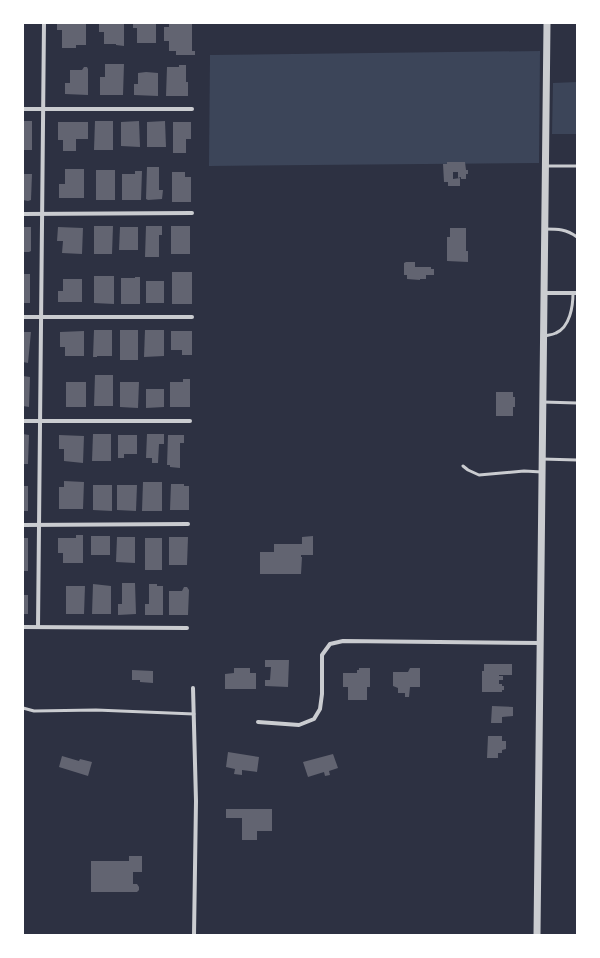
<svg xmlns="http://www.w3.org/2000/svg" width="600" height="958" font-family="'Alegreya Sans',sans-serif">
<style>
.green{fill:#3c4559}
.building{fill:#626471}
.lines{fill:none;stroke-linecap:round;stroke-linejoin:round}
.service{stroke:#caccd0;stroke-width:3}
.minor{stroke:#caccd0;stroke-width:4}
.tertiary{stroke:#caccd0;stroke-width:7}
</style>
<rect width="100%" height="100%" fill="#2d3142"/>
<!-- green -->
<g class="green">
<polygon points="540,51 539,163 209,166 210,55"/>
<polygon points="577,82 577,134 552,134 553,83"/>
</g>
<!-- building -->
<g class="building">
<polygon points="57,23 86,23 86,45 76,45 76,48 62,48 62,30 57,30"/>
<polygon points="99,23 124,23 124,46 116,45 116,44 104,44 104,32 99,32"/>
<polygon points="133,23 156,23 156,43 137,43 137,28 133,28"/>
<polygon points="169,23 192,23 192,51 195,51 195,55 176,55 176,51 169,51 169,41 164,41 164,27 169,27"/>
<polygon points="105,64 124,64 123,95 100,95 100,77 105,77"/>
<polygon points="179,65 186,65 186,82 188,82 188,96 166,96 167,67 179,67"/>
<polygon points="84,67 87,67 88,69 88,95 65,94 65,83 70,83 70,70 82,70"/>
<polygon points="146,72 158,73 158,96 134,95 134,84 138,84 138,73"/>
<rect x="23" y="121" width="9" height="29"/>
<polygon points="95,121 113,121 113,150 94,150"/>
<polygon points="139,121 140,147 121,146 121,122"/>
<polygon points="165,121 166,147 147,147 147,122"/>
<polygon points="58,122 88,122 88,139 76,139 76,151 63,151 63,140 58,140"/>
<polygon points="173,122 191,122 191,139 186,139 186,153 173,153"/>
<polygon points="447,162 465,162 466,170 468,170 468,174 466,174 466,179 461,179 461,177 458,178 458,172 453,172 453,179 460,178 460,186 448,186 448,182 444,182 443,164 447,164"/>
<polygon points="147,167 159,167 159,190 163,190 162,199 148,200 146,199"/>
<polygon points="65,169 84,169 84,198 59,198 59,184 65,184"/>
<rect x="96" y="170" width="19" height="30"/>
<polygon points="135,171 142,171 141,200 122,200 122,174 135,174"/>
<polygon points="172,172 185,172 185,177 191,177 191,202 172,202"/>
<polygon points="23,174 32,174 31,200 28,201 23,200"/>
<polygon points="94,226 113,226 112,254 94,254"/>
<polygon points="146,226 162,226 162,235 159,235 159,257 145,257"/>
<rect x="171" y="226" width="19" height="28"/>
<polygon points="23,227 31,227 31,251 29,252 23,252"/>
<polygon points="58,227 83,228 82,254 62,253 63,241 57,241"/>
<polygon points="120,227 138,227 138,250 119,250"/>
<polygon points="450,228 466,228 466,251 468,251 468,262 447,261 447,237 450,237"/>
<polygon points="406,262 415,262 415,267 431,267 431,269 434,269 434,275 426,275 426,279 420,279 420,280 407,279 407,275 404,275 404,263"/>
<rect x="172" y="272" width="20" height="32"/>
<rect x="23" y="274" width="7" height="29"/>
<polygon points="94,276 114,276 114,304 94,303"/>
<polygon points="135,277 140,277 140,304 121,304 121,278 135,278"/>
<polygon points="63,279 82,279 82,302 58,302 58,291 63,291"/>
<rect x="146" y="281" width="18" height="22"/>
<polygon points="94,330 112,330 112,356 97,356 97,357 93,357"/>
<rect x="120" y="330" width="18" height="30"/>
<polygon points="145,330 164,330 164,356 144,357"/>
<polygon points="84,331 84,356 65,356 65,347 60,347 60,332"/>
<polygon points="171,331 192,331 192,355 182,355 182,350 171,350"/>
<polygon points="23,332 31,332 28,363 23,362"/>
<polygon points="95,375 113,375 113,406 94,406"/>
<polygon points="23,376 30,377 29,407 23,406"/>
<polygon points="183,379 190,379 190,407 170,407 170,382 183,382"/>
<rect x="66" y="382" width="20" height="25"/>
<polygon points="120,382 139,382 138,408 120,407"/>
<polygon points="146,389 164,389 164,407 146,408"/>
<polygon points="496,392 513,392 513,397 515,397 515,407 513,407 513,416 496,416"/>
<polygon points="23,434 29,435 28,464 23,464"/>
<polygon points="93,434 111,434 111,461 92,461"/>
<polygon points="147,434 164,434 164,444 159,444 158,463 152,463 152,458 146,458"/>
<polygon points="59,435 84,436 83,463 64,461 64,449 59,449"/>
<polygon points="118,435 137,435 137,454 124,454 124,458 118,458"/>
<polygon points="168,435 184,435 184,443 180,443 180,468 170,467 170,465 167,465"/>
<polygon points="64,481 84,482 83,509 59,509 59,487 64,487"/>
<polygon points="143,482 162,482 162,511 142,511"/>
<polygon points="171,484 184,484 184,486 189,486 189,510 170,510"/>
<polygon points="93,485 112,485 112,511 93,510"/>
<polygon points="117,485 137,485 136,511 117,510"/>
<rect x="23" y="486" width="5" height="25"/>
<polygon points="76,535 83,535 83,563 63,563 63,553 58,553 58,538 76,538"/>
<rect x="91" y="536" width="19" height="19"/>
<polygon points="313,536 313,555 301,555 301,557 302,557 301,574 260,574 260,552 274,552 274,544 302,544 302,537"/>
<polygon points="117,537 135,537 135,563 116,562"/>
<polygon points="169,537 188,537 187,565 169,565"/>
<rect x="23" y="538" width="5" height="33"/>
<rect x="145" y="538" width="17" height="32"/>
<polygon points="122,583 135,583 136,614 118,615 118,604 122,604"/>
<polygon points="93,584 111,586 111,614 92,614"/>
<polygon points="149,584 157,584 157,586 163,586 163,615 145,615 145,604 149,604"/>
<polygon points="66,586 85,586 84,614 66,614"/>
<polygon points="184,587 187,587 189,590 188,615 169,615 169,591 182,591"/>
<rect x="23" y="595" width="5" height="19"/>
<polygon points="265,660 289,660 288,687 265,686 265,680 270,680 271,667 265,667"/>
<polygon points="484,664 512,664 512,675 499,675 499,676 503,676 503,680 499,680 499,684 502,684 502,686 504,686 504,690 502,690 502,692 482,692 482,671 484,671"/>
<polygon points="234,668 250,668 250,673 256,673 256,689 225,689 225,674 234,673"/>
<polygon points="359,668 370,668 370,687 367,687 367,700 348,700 348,687 343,687 343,673 357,673 357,670 359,670"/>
<polygon points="410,668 420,668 420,687 410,687 409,697 405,697 405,693 398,693 398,688 393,686 393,672 408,672"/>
<polygon points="132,670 153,671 153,683 140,682 140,680 132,680"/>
<polygon points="492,706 513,707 513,716 502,717 502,723 491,723"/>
<polygon points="488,736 502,736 502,741 506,741 506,749 502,750 502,753 498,753 498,758 487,758"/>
<polygon points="228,752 259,757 257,772 242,770 242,775 234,774 235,769 226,767"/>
<polygon points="333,754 338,768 329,771 330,775 325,776 324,772 308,777 303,762"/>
<polygon points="62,756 79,761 80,759 92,762 88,776 59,767"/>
<polygon points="226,809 272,809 272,831 257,831 257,840 242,840 242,818 226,818"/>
<polygon points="129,856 142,856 142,872 133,872 133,884 137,884 139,887 139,890 137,892 91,892 91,861 129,861"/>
</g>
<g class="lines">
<!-- service -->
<g class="service">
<polyline points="545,166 577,166"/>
<path d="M545,229C558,229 566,229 577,237"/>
<path d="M544,336C548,335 552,335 556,333C570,327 573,306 573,293"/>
<polyline points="543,402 577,403"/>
<polyline points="542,459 577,460"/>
<polyline points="463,466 468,470 479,475 524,471 542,472"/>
<polyline points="23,708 34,711 96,710 194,714"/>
</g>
<!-- minor -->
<g class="minor">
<polyline points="23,109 192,109"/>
<polyline points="23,214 192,213"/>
<polyline points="544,293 577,293"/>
<polyline points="23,317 192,317"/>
<polyline points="23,421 190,421"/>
<polyline points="23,525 188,524"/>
<polyline points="23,627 187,628"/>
<polyline points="38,627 44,23"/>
<polyline points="193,688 196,801 194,935"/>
<polyline points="258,722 299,725 314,719 320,709 322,694 322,655 330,644 343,641 541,643"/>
</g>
<!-- tertiary -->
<polyline class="tertiary" points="537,935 547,23"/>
</g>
<!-- border -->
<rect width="600" height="958" fill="none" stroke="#ffffff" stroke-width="48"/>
</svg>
